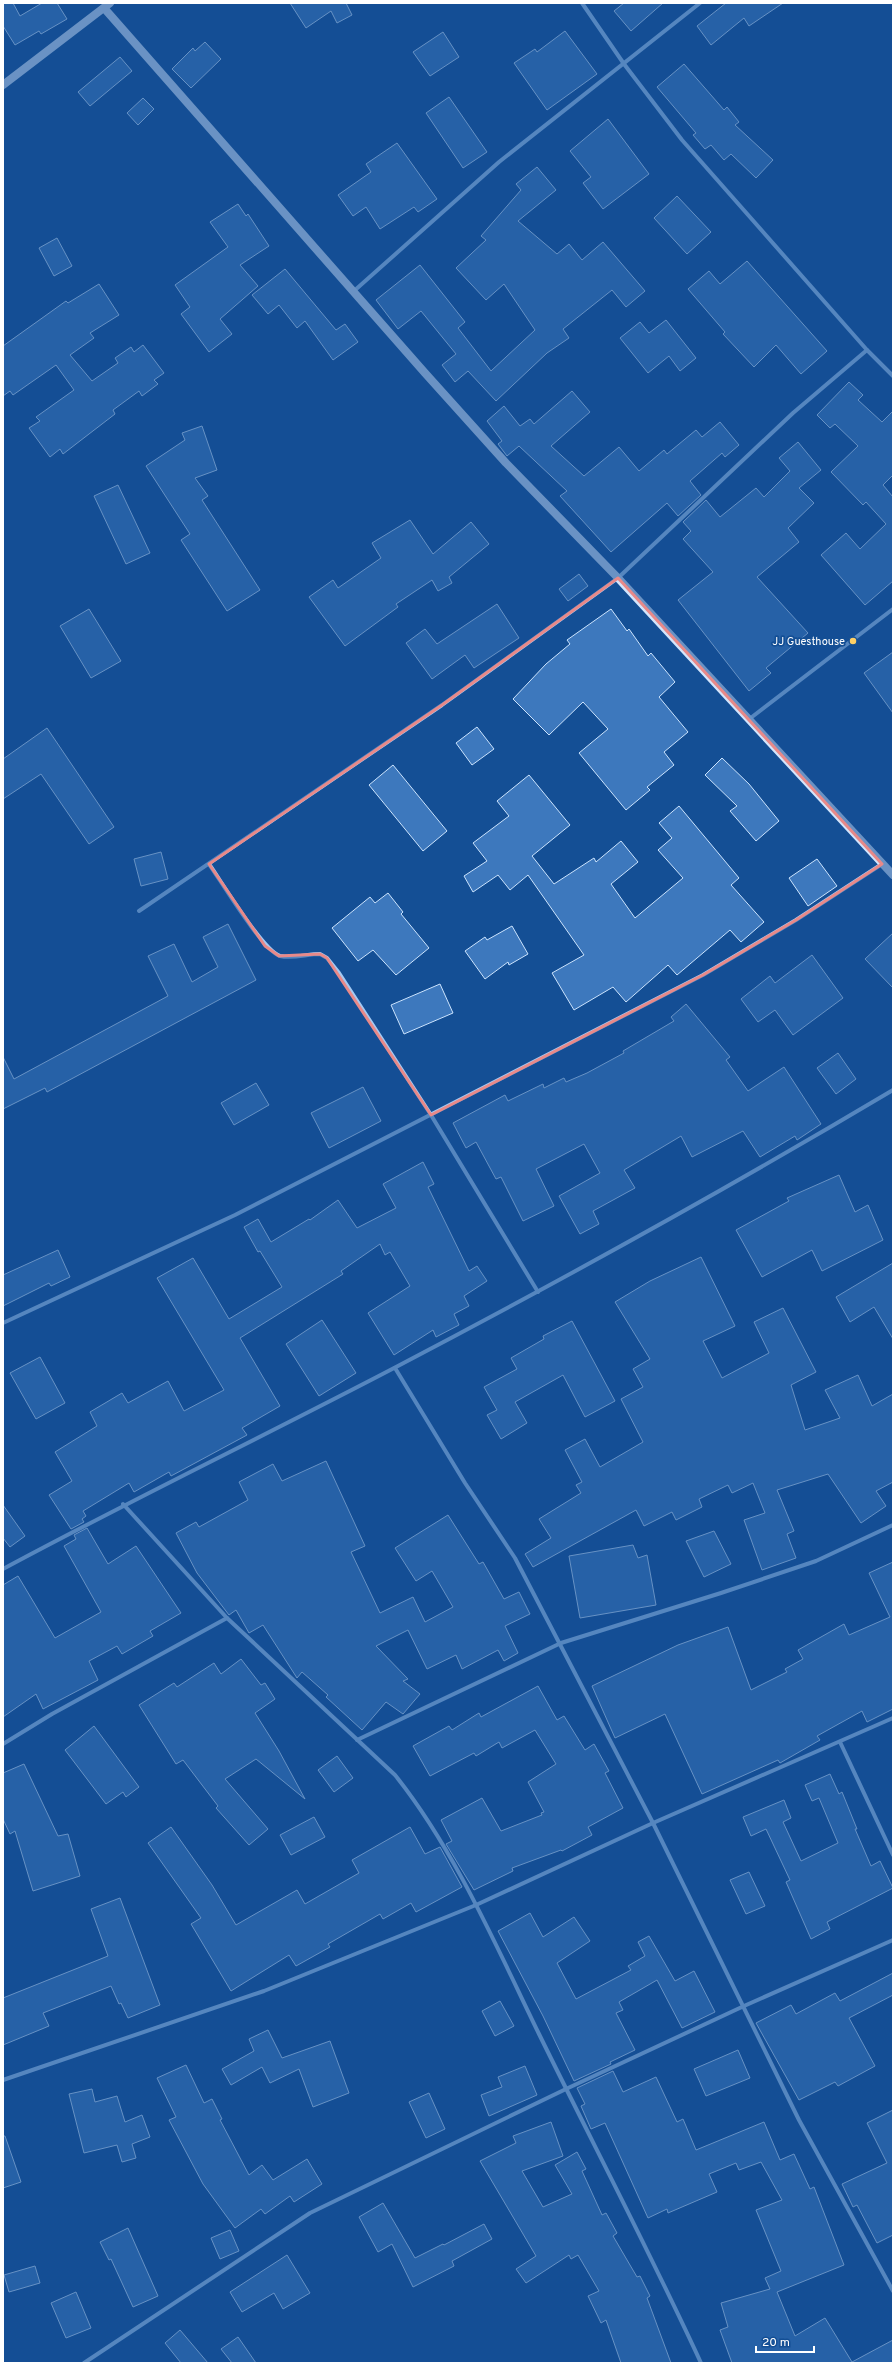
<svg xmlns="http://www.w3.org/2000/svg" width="896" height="2366" font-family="Overpass,sans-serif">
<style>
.building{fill:#3d78bd;stroke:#cbe3fd}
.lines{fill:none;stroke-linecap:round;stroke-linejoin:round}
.street{stroke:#a4c9f2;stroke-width:4}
.secondary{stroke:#d3e5fc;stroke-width:8}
.marked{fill:none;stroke:#e88989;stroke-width:3;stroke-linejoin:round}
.poi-dot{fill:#ffd065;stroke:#144f95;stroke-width:1.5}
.labels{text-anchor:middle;stroke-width:3.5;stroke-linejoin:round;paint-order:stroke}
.poi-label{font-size:11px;fill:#fff;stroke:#144f95;text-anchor:end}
</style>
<rect width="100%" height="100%" fill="#144f95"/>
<!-- building -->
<g class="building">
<polygon points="3,3 13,3 20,16 42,3 57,3 67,19 41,34 39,31 15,45 3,26"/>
<polygon points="290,3 346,3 352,15 337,23 331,11 306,28"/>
<polygon points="624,3 663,3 631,31 614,11"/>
<polygon points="726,3 783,3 749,26 744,18 711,45 697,26"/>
<polygon points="565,31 597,74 547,110 514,63 535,49 537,52"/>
<polygon points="443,32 459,57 430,76 413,52"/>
<polygon points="205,42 221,59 191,88 172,69 193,48 195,51"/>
<polygon points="120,57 132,71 90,106 78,92"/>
<polygon points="684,64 724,110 727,107 739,122 735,125 773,160 756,178 731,154 724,160 711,145 705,149 693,135 696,133 657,87"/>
<polygon points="449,97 487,152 463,168 426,113"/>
<polygon points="143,98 154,109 138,125 127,113"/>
<polygon points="608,119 649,174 603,209 583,183 591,177 570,151"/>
<polygon points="397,143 437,199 418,212 414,207 380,229 366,207 353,216 338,195 371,172 366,164"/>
<polygon points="537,167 556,190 518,221 557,254 569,244 582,260 603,242 645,291 626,307 612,290 563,329 569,338 547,353 496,401 468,371 455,382 442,365 456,354 421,311 398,329 376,300 420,265 465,322 458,328 491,371 535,330 504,284 486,300 456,268 486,240 481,236 521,190 516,184"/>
<polygon points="677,196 711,232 687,254 654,218"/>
<polygon points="238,204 246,216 248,214 269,246 240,265 258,286 220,319 232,334 209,352 181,314 190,307 175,285 228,247 210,222"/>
<polygon points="57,238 72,266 54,276 39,248"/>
<polygon points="747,261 827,351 801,374 776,345 754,367 723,334 725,332 688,289 709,271 720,284"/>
<polygon points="285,269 336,330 345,324 358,342 333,360 305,321 297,328 279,305 268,314 252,295"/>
<polygon points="99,284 119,315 90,333 94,338 70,355 92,381 118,363 115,358 131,347 134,352 143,345 164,373 154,380 158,384 142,396 139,391 113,410 115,414 63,454 60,449 50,457 29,428 40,421 36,417 74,390 56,365 13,395 10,391 3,396 3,346 66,301 68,303"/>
<polygon points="666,320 696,358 680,371 669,356 648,373 620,338 640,322 649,333"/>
<polygon points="849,382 863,395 858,400 882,422 893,411 893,475 883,485 893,497 893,581 865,605 821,555 846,533 860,549 886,524 866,502 863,505 831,472 858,446 835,424 830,428 817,415"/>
<polygon points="572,391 590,412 551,446 584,476 619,447 639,471 664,450 667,454 696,430 702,437 720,422 739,445 725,457 722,453 690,481 701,495 678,516 667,503 611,552 560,496 567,491 519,446 507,456 498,444 502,441 487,421 504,406 520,426 530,419 534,424"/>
<polygon points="202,426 217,470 195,478 208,496 202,500 260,590 227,611 181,540 190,534 146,466 185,440 182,433"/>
<polygon points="798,442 821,470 799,488 814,503 788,528 799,542 757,577 808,633 766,668 771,673 749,691 678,600 713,572 683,539 691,531 683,522 706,500 720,517 756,488 764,497 790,471 779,458"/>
<polygon points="118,485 150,553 126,564 94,496"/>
<polygon points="410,520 433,554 471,522 489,544 449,577 452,583 438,591 432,580 396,604 398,607 345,646 309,597 333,580 338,588 381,558 372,543"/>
<polygon points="579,574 588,586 568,601 559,589"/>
<polygon points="497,604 519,638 474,668 465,655 432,679 406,643 425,629 437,644"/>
<polygon points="89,609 121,661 91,678 60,626"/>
<polygon points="611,609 627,631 629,629 648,656 651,653 675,682 659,697 688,732 664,752 674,765 647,787 650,790 626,810 579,753 608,729 583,702 549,735 513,699 546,664 570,644 567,640"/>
<polygon points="893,652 893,713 864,673"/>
<polygon points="477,727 494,749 472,765 456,743"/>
<polygon points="47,728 114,827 89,844 41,774 3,799 3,759"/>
<polygon points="722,758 749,784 779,821 756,841 730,811 737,806 705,775"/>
<polygon points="393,765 447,831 423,851 369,785"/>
<polygon points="529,775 570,825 532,856 554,884 594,858 596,862 621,841 638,862 611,884 635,918 683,878 658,850 672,838 659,823 679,806 739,878 731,885 764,922 741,942 730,930 677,975 668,965 626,1002 613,987 574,1010 552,973 584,955 528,875 510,890 498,875 473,892 464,876 487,861 473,843 509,816 497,801"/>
<polygon points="161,852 168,879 141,886 134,859"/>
<polygon points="817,859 837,886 808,906 789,878"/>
<polygon points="388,893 403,912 401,914 429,948 396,975 373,950 358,961 332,928 370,897 375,903"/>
<polygon points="228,924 256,980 47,1092 45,1088 3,1109 3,1057 14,1079 168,996 148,956 174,944 192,982 218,967 203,937"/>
<polygon points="512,926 528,954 509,965 508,962 485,979 465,951 485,937 487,940"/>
<polygon points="893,933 893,988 865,959"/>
<polygon points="812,955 843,998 793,1035 775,1010 758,1022 741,999 770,976 775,983"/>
<polygon points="440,984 453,1013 404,1034 391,1005"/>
<polygon points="686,1004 730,1057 726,1060 748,1091 784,1067 821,1124 797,1140 795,1136 760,1157 743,1131 692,1157 681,1136 624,1170 635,1188 593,1211 599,1224 580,1234 559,1196 600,1173 584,1144 536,1169 554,1206 523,1221 501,1177 496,1179 476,1142 466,1148 453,1123 505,1095 508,1101 543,1084 544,1088 564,1078 566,1082 587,1073 624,1053 623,1051 674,1021 671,1017"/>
<polygon points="838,1053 856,1079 836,1094 817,1068"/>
<polygon points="256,1083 269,1105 234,1125 221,1103"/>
<polygon points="363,1087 381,1121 329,1148 311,1113"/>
<polygon points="423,1162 434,1184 428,1187 469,1271 477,1266 487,1281 464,1296 469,1306 454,1314 459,1325 436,1337 433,1330 394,1355 368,1313 410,1286 390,1252 385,1255 380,1244 341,1271 343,1274 240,1338 280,1406 242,1428 247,1435 171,1476 169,1472 134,1492 129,1483 83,1511 86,1516 82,1519 84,1522 71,1529 49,1495 72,1481 55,1452 97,1426 90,1412 122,1393 128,1403 168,1381 184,1411 224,1390 157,1278 193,1258 229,1319 282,1287 260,1251 258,1252 244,1227 258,1219 271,1242 309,1219 310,1220 338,1200 357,1228 396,1208 383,1184"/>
<polygon points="839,1175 855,1212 868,1205 883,1240 822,1271 812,1250 762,1277 736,1230 789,1201 787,1198"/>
<polygon points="58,1250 70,1277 51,1286 49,1283 3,1306 3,1275"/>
<polygon points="701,1257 735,1326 703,1341 722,1378 769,1353 754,1322 783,1308 816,1372 791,1385 805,1430 840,1418 825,1390 858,1375 872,1406 893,1394 893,1482 876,1491 886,1506 861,1523 828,1474 777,1490 794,1531 787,1534 796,1558 762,1570 744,1520 765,1513 753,1483 732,1493 728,1485 699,1499 702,1507 676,1520 672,1512 644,1526 636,1510 533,1567 525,1554 551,1538 539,1519 581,1493 576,1485 582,1482 565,1450 585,1439 600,1467 643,1442 621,1399 643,1387 633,1369 650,1359 615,1302 650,1281"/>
<polygon points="893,1263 893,1339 874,1307 850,1322 836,1297"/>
<polygon points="322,1320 356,1373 319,1396 286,1344"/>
<polygon points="572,1321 615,1401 585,1417 563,1375 515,1402 527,1423 501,1439 487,1415 497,1410 484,1387 517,1369 511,1358 544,1339 543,1336"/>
<polygon points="40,1357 65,1403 36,1419 10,1373"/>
<polygon points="326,1461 365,1546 351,1552 380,1613 413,1597 425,1622 453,1607 432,1571 416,1581 395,1548 448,1515 479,1564 483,1562 504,1599 519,1592 530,1614 505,1626 518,1653 504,1661 498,1650 462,1669 456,1655 427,1669 408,1630 376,1646 408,1679 403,1681 420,1694 403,1714 386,1702 362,1730 326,1697 328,1695 302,1672 297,1678 263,1625 249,1633 236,1610 229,1615 197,1573 176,1533 196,1522 199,1527 248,1500 239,1482 273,1464 282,1481"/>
<polygon points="3,1505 25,1536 10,1547 3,1538"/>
<polygon points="87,1528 108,1564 136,1546 181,1613 150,1631 153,1636 122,1654 117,1646 89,1661 98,1680 43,1709 36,1694 3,1717 3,1585 18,1576 55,1638 101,1612 64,1546 76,1539 74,1535"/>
<polygon points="714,1531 731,1564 704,1577 686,1541"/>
<polygon points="633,1545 638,1558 647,1555 656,1605 580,1618 569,1556"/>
<polygon points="893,1562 893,1709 867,1722 862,1711 817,1736 820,1740 780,1763 778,1760 702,1794 665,1714 615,1738 592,1686 678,1645 728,1627 751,1690 787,1672 785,1669 803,1659 798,1650 844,1624 849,1635 890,1617 869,1573"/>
<polygon points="241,1659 261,1685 265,1683 275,1699 255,1713 279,1751 305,1799 256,1759 225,1779 268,1829 249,1845 216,1808 218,1806 183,1760 176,1764 139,1705 174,1683 177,1687 214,1663 221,1674"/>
<polygon points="538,1686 557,1720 564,1716 585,1750 594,1744 609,1771 605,1773 623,1808 588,1827 592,1835 562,1851 561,1850 512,1868 513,1871 474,1890 446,1844 452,1841 441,1820 482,1798 501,1831 542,1815 541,1813 544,1812 528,1782 556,1764 535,1730 502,1748 499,1742 476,1756 474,1753 430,1776 413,1746 449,1726 452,1730 479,1713 481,1717"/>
<polygon points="94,1726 139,1787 126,1797 123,1792 106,1804 65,1750"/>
<polygon points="337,1756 353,1778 334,1792 318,1770"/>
<polygon points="24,1764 58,1836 68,1834 80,1876 33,1891 15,1831 10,1834 3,1819 3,1773"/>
<polygon points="830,1774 839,1794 842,1792 857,1829 855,1829 871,1866 880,1861 893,1888 827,1922 830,1929 811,1939 786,1882 790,1880 766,1829 751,1836 743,1817 784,1800 791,1818 783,1822 801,1861 838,1843 819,1798 812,1801 805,1785"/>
<polygon points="314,1817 325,1837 291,1855 280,1835"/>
<polygon points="171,1827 212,1885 236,1925 297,1890 305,1904 359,1873 352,1860 410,1827 425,1854 440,1847 462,1887 416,1912 411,1903 383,1919 380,1914 328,1944 330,1947 296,1966 289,1955 231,1991 191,1924 201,1918 148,1843"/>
<polygon points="749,1872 765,1906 746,1914 730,1880"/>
<polygon points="120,1898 160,2005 128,2018 121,2003 119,2004 111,1986 43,2013 49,2026 3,2045 3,1998 108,1956 91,1909"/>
<polygon points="530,1913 543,1937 574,1917 590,1941 557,1963 576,1999 631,1970 628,1966 645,1956 638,1942 649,1936 675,1981 694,1971 715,2012 682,2028 657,1980 619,2002 623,2010 616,2013 635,2050 610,2062 611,2064 574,2081 543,2016 498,1931"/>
<polygon points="893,1973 893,1995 849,2018 875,2066 838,2086 835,2082 799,2100 756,2023 791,2005 796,2014 835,1993 840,2001"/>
<polygon points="500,2001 514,2026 495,2036 482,2011"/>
<polygon points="268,2030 282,2058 330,2041 349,2093 313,2107 299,2069 270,2083 262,2067 231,2085 222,2069 254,2051 249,2039"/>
<polygon points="738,2050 750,2078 706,2096 694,2069"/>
<polygon points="186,2065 204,2103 212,2099 222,2119 220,2120 249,2175 262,2165 273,2180 307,2159 322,2184 294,2202 290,2196 265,2214 261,2209 235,2228 203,2184 169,2120 176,2117 157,2078"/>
<polygon points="525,2066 537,2095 489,2116 481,2095 502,2087 498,2077"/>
<polygon points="613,2071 623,2092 656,2077 677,2122 683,2119 696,2150 764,2122 780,2160 794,2154 810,2189 814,2187 844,2265 777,2292 795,2336 825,2318 852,2362 893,2340 893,2363 732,2363 720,2330 728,2327 721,2303 770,2289 765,2278 781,2271 756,2210 782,2200 761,2162 739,2170 736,2163 709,2174 717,2192 668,2213 667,2209 648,2218 605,2123 591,2129 581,2106 585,2104 577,2088"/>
<polygon points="92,2089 95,2102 117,2096 125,2122 142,2115 150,2137 132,2144 136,2158 122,2162 117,2145 84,2153 69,2094"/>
<polygon points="429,2093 445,2129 426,2138 409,2102"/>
<polygon points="893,2110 893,2235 877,2243 857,2205 853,2207 842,2184 887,2163 867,2123"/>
<polygon points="551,2122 563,2156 522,2171 543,2207 572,2194 555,2165 577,2152 586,2169 582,2171 602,2215 606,2213 617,2233 613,2236 637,2277 640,2276 650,2296 647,2298 671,2363 621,2363 606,2320 601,2323 588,2296 599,2291 578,2255 571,2259 569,2255 526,2283 516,2269 536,2256 480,2161 516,2143 513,2136"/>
<polygon points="3,2136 5,2136 21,2182 3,2188"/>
<polygon points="383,2203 415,2258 443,2244 444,2245 484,2224 492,2239 452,2261 454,2266 413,2287 392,2244 378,2252 359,2217"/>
<polygon points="128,2228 158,2296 133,2307 111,2259 109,2260 100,2242"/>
<polygon points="230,2230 239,2251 220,2259 211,2238"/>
<polygon points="287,2255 310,2293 283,2309 274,2293 242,2312 230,2292"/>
<polygon points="35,2266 40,2283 9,2292 4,2275"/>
<polygon points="76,2292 91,2328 66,2338 51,2303"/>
<polygon points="180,2330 208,2363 181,2363 165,2343"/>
<polygon points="238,2337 256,2363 232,2363 221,2349"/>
</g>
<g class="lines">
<!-- street -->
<g class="street">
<polyline points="582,3 624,64 682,140 867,350 893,376"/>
<polyline points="354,291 499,162 700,3"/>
<polyline points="748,720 893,609"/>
<path d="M209,864C221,881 263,951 280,956C293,959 307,954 320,954L327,958L339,973L431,1115L538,1292"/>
<polyline points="139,911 442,705 618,578 793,413 867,350"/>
<polyline points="3,1323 235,1215 703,975 796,920 882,864"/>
<polyline points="395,1368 465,1483 515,1558 653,1823 799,2120 893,2291"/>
<path d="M123,1504L227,1618L395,1775C455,1850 497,1948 539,2034C593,2144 650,2252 701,2363"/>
<path d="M3,1569C133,1499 266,1435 396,1367C564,1279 730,1187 893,1090"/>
<polyline points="357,1740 561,1643 721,1593 816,1561 893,1525"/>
<polyline points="840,1742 893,1855"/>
<polyline points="3,1744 52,1714 227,1618"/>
<polyline points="3,2080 264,1991 476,1905 653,1823 893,1718"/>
<polyline points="84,2363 310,2213 566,2089 744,2006 893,1940"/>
</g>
<!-- secondary -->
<g class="secondary">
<polyline points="104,8 425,373 506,463 618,578 893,875"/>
<polyline points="3,85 110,3"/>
</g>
</g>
<!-- marked area -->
<path d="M0 0H896V2366H0ZM618,578L882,864L796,920L703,975L431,1115L327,958L320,954L279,956L265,946L209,864L442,705Z" fill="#144f95" fill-opacity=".55" fill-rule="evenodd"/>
<path class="marked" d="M618,578L882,864L796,920L703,975L431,1115L327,958L320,954L279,956L265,946L209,864L442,705Z"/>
<!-- markers -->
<circle class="poi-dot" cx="853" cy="641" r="4"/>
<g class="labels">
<!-- poi labels -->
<g class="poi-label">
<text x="845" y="645">JJ Guesthouse</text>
</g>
</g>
<!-- border -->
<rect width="896" height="2366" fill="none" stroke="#ffffff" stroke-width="8"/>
<!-- scale -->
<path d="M756 2346v6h58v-6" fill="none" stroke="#ffffff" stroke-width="2"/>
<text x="762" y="2346" font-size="12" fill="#ffffff" stroke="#144f95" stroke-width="3" paint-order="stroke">20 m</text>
</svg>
